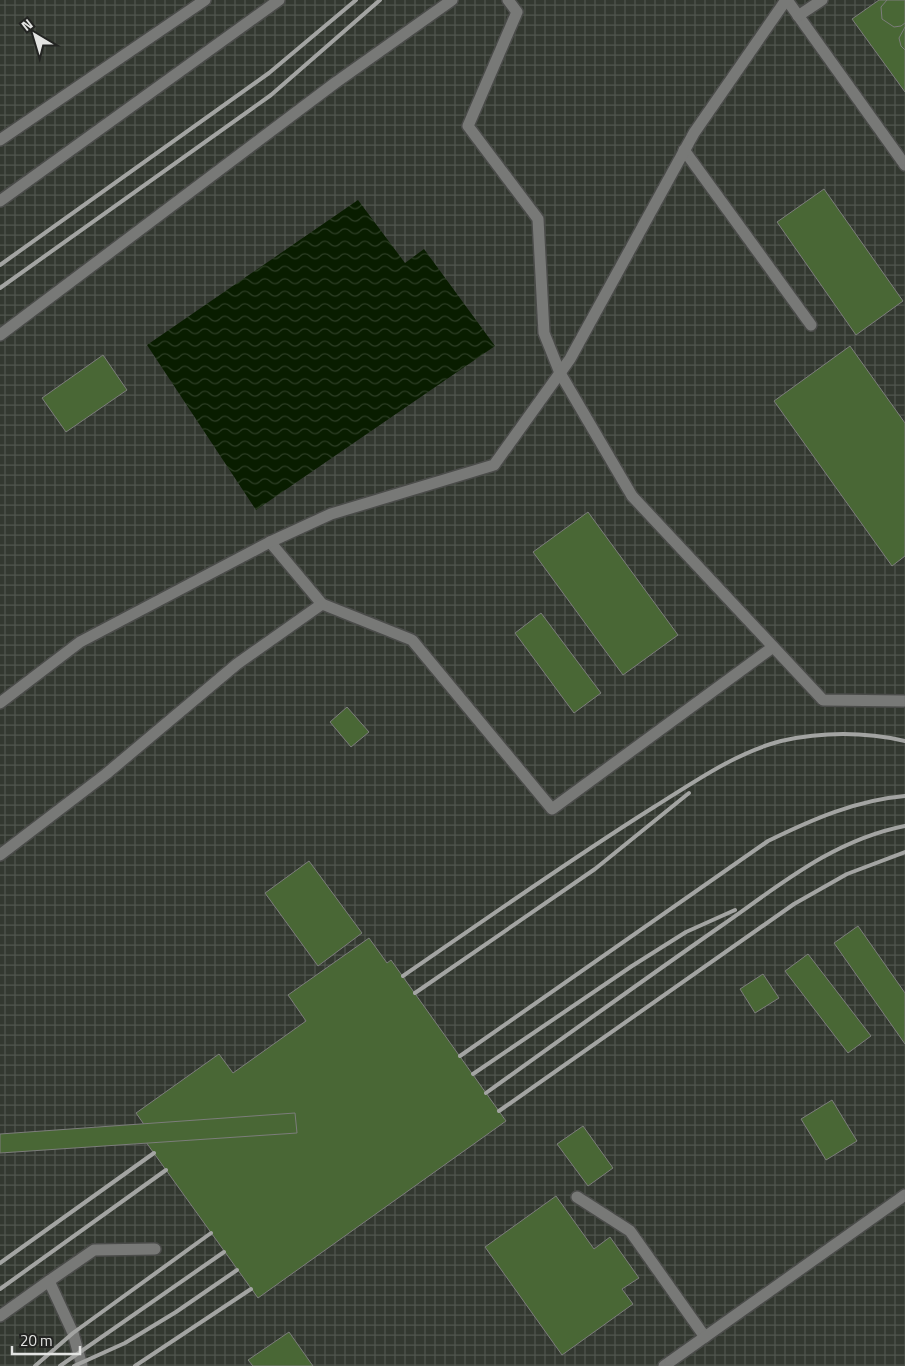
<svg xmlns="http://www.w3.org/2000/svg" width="905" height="1366" font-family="'Titillium Web',sans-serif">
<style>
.industrial{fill:url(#industrial-grid)}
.water{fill:url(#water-waves)}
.building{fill:#496735;stroke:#7c7d7b}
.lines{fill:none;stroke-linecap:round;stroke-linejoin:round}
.service-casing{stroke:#4b4c4a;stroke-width:14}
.service{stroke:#787977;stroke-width:11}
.rail{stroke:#a3a4a2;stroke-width:4}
</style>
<defs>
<pattern id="industrial-grid" width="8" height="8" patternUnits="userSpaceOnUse" patternTransform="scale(1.25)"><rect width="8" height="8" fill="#333830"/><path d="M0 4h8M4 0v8" fill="none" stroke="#50554e"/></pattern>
<pattern id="water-waves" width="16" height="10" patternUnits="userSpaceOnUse" patternTransform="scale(1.25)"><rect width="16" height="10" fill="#091d00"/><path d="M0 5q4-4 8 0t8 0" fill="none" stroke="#2d3e25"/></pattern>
</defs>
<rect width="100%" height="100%" fill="#2c2e2b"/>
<!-- industrial -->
<rect class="industrial" x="0" y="0" width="905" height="1366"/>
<!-- water -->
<polygon class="water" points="358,200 405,263 424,249 495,346 256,510 147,345"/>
<!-- building -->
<g class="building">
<polygon points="879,0 905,0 905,92 852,19"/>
<polygon points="887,0 905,0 905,23 901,26 894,27 882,19 881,7"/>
<polygon points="905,27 905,50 901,46 899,38"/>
<polygon points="824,189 903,301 856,335 777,222"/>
<polygon points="850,346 905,423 905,556 892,566 774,401"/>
<polygon points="103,355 127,390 66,432 42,398"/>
<polygon points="588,512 678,635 623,675 533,552"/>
<polygon points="541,613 601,693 574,713 515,633"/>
<polygon points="347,707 369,732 351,747 330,722"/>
<polygon points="309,861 362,933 318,966 265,893"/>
<polygon points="858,926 905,993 905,1044 834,943"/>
<polygon points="369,938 387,963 391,960 506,1121 258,1298 143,1138 150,1133 136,1113 219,1054 233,1073 306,1021 288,995"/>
<polygon points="808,954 871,1036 848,1053 785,971"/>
<polygon points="763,974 779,998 755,1013 740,989"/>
<polygon points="832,1100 857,1141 826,1160 801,1119"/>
<polygon points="295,1113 297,1133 0,1153 0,1134"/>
<polygon points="583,1126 613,1168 588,1186 557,1144"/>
<polygon points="556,1196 594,1249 610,1237 639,1278 622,1289 633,1304 562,1355 485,1247"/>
<polygon points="289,1332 313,1366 253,1366 248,1360"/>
</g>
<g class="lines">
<defs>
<g id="service">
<polyline points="508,0 517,12 468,126 538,219 544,333 560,373 632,496 823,700 905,701"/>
<polyline points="787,0 905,165"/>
<polyline points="798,16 822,0"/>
<polyline points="0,140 205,0"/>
<polyline points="684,150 811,325"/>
<polyline points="0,201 279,0"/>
<polyline points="0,335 335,83 452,0"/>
<polyline points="270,542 322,604 412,640 552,809 773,647"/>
<polyline points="0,703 80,642 270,542 331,514 494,465 570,359 694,133 786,0"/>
<polyline points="0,855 106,774 237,664 322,604"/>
<polyline points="577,1197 630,1231 705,1337"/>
<polyline points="49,1281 94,1250 155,1249"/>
<polyline points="0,1316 49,1281 73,1333 82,1366"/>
<polyline points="664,1366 905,1195"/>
</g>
</defs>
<!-- service casing -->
<use href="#service" class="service-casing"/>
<!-- service -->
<use href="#service" class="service"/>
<!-- rail -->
<g class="rail">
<polyline points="0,265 269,73 356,0"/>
<polyline points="0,288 271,95 380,0"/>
<path d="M403,976C486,919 568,861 654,807C694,782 735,753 781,741C822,732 865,732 905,741"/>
<polyline points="415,993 595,869 689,793"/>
<path d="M460,1056L768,841C811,820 856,800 905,796"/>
<polyline points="473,1074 632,966 686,932 735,910"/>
<path d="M486,1093C564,1037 642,981 721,926C780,885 833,840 905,826"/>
<polyline points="499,1111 794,904 847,874 905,852"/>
<polyline points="0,1263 154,1153"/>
<polyline points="0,1289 166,1170"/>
<polyline points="35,1366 73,1333 211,1233"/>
<polyline points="60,1366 224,1252"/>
<polyline points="74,1366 125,1343 176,1312 237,1270"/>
<polyline points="135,1366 251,1289"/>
</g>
</g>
<!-- north arrow -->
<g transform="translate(35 35) rotate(322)" stroke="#232422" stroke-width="4" paint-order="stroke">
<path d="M0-4L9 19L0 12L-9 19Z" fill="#e3e4e2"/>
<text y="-8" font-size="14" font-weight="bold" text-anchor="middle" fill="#e3e4e2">N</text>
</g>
<!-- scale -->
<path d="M12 1346v8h68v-8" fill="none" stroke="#e3e4e2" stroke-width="2.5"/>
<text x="20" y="1346" font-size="15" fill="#e3e4e2" stroke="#232422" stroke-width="4" paint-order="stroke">20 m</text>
</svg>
